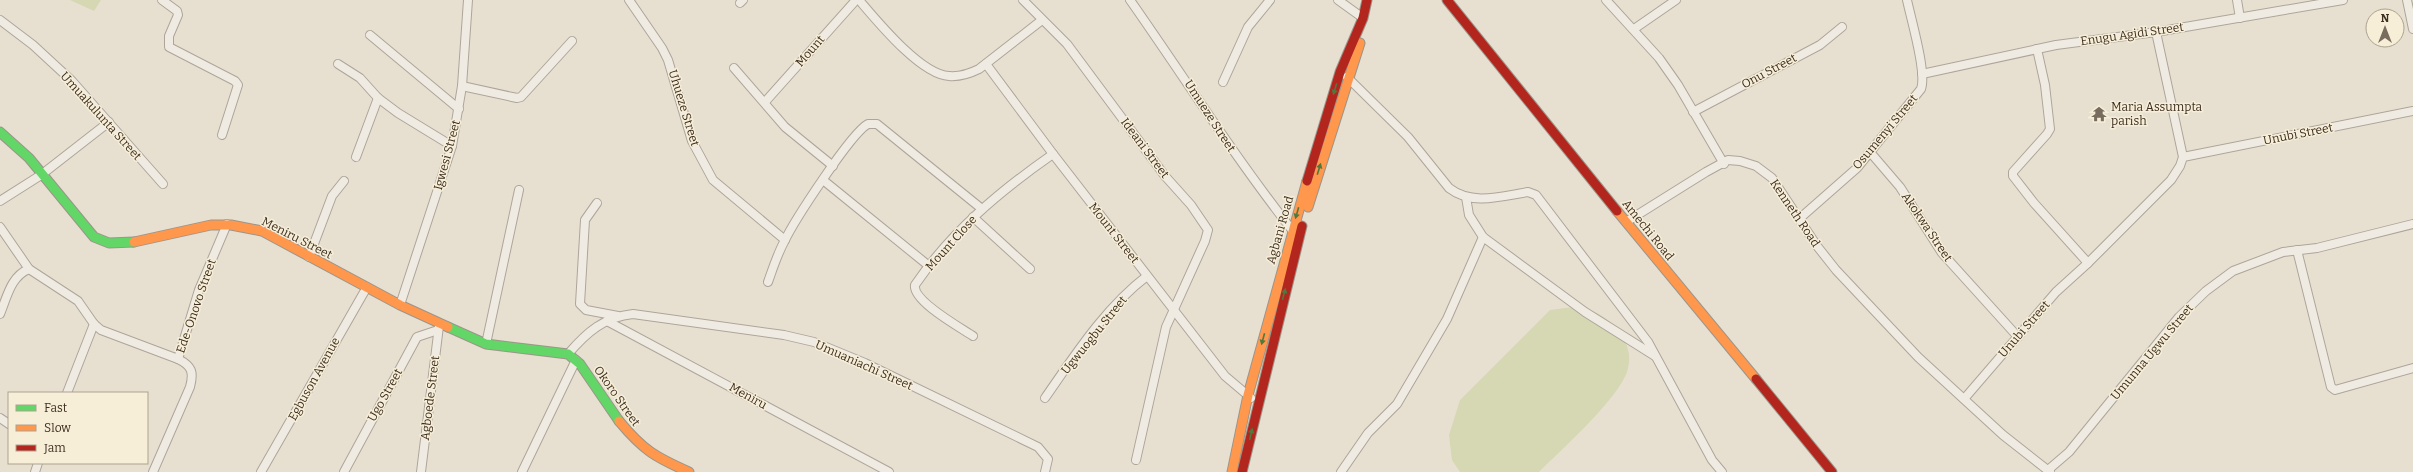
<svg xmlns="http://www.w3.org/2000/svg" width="2413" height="472" font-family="Bitter,serif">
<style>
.green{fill:#d6d7b3}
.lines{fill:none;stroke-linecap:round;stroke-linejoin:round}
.street-casing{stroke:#ada599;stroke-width:10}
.fast-casing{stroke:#9c958a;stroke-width:11}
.slow-casing{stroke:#9c958a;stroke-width:11}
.jam-casing{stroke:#9c958a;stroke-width:11}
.street{stroke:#efebe3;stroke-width:8}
.fast{stroke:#63d668;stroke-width:9}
.slow{stroke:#ff974d;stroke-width:9}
.jam{stroke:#b3261e;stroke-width:9}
.oneway{fill:#4e7a40}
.labels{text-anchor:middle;stroke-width:3;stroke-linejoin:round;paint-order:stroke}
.street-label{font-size:12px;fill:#3d2e20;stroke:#f7eed8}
.poi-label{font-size:12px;fill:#3d2e20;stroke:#f7eed8;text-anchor:start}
</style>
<rect width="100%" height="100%" fill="#e7e0d1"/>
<!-- green -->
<g class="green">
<polygon points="70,0 101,0 94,11"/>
<path d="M1581,306C1598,312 1612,320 1622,336C1628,346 1631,356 1628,368C1623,395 1560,451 1539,472H1460L1452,460L1449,435L1460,400L1550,310Z"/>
</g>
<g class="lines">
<defs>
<g id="street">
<polyline points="162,0 177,11 178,15 169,36 169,47 235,81 238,85 222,135"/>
<polyline points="629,0 662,48 668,60 692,141 713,180 785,240"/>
<path d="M859,0C877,21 921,75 949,76C960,77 969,74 979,69L1042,20"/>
<polyline points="1023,0 1067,44 1165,176 1191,205 1208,230 1205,241 1166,327 1136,460"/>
<path d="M1130,0C1184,77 1234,156 1292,230"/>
<polyline points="1338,0 1363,18"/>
<polyline points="1606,0 1659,58 1678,85 1724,164"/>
<polyline points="2237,0 2240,18"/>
<polyline points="2407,0 2413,29"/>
<polyline points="740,3 743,0"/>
<polyline points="0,20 33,45 72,81 163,184"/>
<polyline points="1634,29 1676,0"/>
<polyline points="2156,32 2183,157"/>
<polyline points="370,35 459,109"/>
<polyline points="2037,49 2045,85 2050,129 2047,134 2013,172 2013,176 2034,203 2088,263"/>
<polyline points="338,64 360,78 378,98 398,113 452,146"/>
<polyline points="986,64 1053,154 1225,376 1251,398"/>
<polyline points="734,68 785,127 833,166"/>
<polyline points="1922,74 2056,45 2156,32 2343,0"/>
<path d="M1347,77L1408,137L1449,188C1472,206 1502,196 1528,192L1536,195L1648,342L1712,460L1722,472"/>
<polyline points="1223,82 1248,27 1270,0"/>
<polyline points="462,86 517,98 521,97 572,41"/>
<polyline points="765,102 856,0"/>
<polyline points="1693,112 1820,45 1842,27"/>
<polyline points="1870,152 1900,187 1942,253 2018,337"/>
<polyline points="356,157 378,98"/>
<polyline points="823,180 929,266"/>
<polyline points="1466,197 1469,215 1483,237 1585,312 1655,356"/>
<polyline points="0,201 41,175 109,122"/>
<polyline points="597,203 585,220 580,304 586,310 618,316"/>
<polyline points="973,217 1030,269"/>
<path d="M1799,219L1857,168L1921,89C1927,73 1911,19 1907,0"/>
<polyline points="1626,222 1706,172 1728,160 1740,161 1756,166 1772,178 1817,246 1836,270 1918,357 2003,435 2050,472"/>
<polyline points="0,227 29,269"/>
<polyline points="2297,250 2331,387 2335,390 2413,368"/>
<polyline points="309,257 332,196 344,181"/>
<path d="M768,282C773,268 777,255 784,242C794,221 851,133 868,124H877L982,209"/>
<polyline points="400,305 452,146 462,86 468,0"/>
<path d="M0,314C7,297 11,276 29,269L78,301L94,324L101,330L178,359"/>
<polyline points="607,321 889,472"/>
<path d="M973,336C961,328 912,301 915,285C951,232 1000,191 1053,154"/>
<polyline points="486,344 519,190"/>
<path d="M568,354C587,332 604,317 633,314L784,335L814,342L865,363L1038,447L1048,459L1045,472"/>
<polyline points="67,393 94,324"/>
<path d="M1045,398C1075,355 1105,308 1147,276"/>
<polyline points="1964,399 2056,292 2088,263 2171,180 2180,166 2183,157 2413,111"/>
<polyline points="0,418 9,424"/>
<polyline points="2048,470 2069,452 2179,317 2206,291 2233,271 2283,252 2317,248 2413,224"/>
<polyline points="35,472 38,463"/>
<path d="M153,472L190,387C194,372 192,366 178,359L199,290L227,224"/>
<polyline points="261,472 367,287"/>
<polyline points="344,472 417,337 438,330"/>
<polyline points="421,472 439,326"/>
<polyline points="522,472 576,360"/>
<polyline points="1341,472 1368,433 1397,404 1447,319 1483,237"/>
</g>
<g id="fast">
<polyline points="0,132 29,158 94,237 109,243 134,242"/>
<polyline points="448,327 486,344 568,354 580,364 619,421"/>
</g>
<g id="slow">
<polyline points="1308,207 1360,43"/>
<polyline points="1617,211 1756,379"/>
<polyline points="134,242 211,225 231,225 262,231 400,305 448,327"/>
<path d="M619,421C643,450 655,457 689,472"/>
<polyline points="1232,472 1248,395 1307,181"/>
</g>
<g id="jam">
<polyline points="1447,0 1617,211"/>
<polyline points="1307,181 1340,72 1363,18 1367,0"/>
<polyline points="1756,379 1832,472"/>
<polyline points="1242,472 1302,226"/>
</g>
</defs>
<!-- street casing -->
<use href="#street" class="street-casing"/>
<!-- fast casing -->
<use href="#fast" class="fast-casing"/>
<!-- slow casing -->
<use href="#slow" class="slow-casing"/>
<!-- jam casing -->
<use href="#jam" class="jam-casing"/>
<!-- street -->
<use href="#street" class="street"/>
<!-- fast -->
<use href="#fast" class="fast"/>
<!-- slow -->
<use href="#slow" class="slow"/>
<!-- jam -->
<use href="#jam" class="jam"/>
</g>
<!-- one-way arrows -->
<defs><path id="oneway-solid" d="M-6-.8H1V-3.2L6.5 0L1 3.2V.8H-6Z"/></defs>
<g class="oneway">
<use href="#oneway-solid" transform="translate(1335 89) rotate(107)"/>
<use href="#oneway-solid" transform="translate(1319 169) rotate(-73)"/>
<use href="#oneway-solid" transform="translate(1297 213) rotate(106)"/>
<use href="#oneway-solid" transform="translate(1284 294) rotate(-76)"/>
<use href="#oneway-solid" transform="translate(1263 339) rotate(105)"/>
<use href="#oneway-solid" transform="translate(1251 434) rotate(-77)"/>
</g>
<!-- icons -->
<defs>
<symbol id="temple-bare" viewBox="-9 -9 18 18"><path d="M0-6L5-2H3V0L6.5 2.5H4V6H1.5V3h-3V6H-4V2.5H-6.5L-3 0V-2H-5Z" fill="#786c5e" stroke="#f7eed8" stroke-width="2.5" paint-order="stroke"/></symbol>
</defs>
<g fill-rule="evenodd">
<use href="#temple-bare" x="2088" y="103" width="22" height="22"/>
</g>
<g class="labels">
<!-- street labels -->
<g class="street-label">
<text transform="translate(2132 34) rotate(-8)" y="4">Enugu Agidi Street</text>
<text transform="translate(810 51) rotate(-49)" y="4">Mount</text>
<text transform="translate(1769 71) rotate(-28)" y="4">Onu Street</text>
<text transform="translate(684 108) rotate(73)" y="4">Uhueze Street</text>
<text transform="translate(101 116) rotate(48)" y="4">Umuakulunta Street</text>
<text transform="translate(1210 116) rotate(57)" y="4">Umueze Street</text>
<text transform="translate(1885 132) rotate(-50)" y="4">Osumenyi Street</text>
<text transform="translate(2298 134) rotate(-11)" y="4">Unubi Street</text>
<text transform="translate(1145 148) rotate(53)" y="4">Ideani Street</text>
<text transform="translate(447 155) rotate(-75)" y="4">Igwesi Street</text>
<text transform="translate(1795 213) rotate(56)" y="4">Kenneth Road</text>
<text transform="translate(1927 227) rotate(56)" y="4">Akokwa Street</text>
<text transform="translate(1280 230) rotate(-74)" y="4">Agbani Road</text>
<text transform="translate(1648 230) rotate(51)" y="4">Amechi Road</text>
<text transform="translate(1114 233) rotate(52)" y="4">Mount Street</text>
<text transform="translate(297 238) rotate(27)" y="4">Meniru Street</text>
<text transform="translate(951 243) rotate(-48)" y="4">Mount Close</text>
<text transform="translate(196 306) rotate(-71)" y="4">Ede-Onovo Street</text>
<text transform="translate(2024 329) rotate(-49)" y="4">Unubi Street</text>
<text transform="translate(1094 335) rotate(-51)" y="4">Ugwuogbu Street</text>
<text transform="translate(2152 352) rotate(-50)" y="4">Umunna Ugwu Street</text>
<text transform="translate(864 365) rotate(24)" y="4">Umuaniachi Street</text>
<text transform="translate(314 379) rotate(-61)" y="4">Egbuson Avenue</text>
<text transform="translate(385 395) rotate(-61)" y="4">Ugo Street</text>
<text transform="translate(617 396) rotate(55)" y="4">Okoro Street</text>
<text transform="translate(748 396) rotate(29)" y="4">Meniru</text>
<text transform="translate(430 398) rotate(-83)" y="4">Agboede Street</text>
</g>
<!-- poi labels -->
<g class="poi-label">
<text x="2111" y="111">Maria Assumpta<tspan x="2111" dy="14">parish</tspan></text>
</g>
</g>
<!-- legend -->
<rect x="8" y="392" width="140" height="72" fill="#f7eed8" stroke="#ada18e"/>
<rect x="16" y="405" width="20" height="6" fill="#63d668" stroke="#ada18e"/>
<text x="44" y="412" font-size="12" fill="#3d2e20">Fast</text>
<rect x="16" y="425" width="20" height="6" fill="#ff974d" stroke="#ada18e"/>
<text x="44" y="432" font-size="12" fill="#3d2e20">Slow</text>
<rect x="16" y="445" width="20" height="6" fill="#b3261e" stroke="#ada18e"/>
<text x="44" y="452" font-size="12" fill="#3d2e20">Jam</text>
<!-- north arrow -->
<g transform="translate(2385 28)"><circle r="19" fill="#f7eed8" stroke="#ada18e"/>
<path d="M0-3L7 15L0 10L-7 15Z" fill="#786c5e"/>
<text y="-6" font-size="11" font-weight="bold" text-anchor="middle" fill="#3d2e20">N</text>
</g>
</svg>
